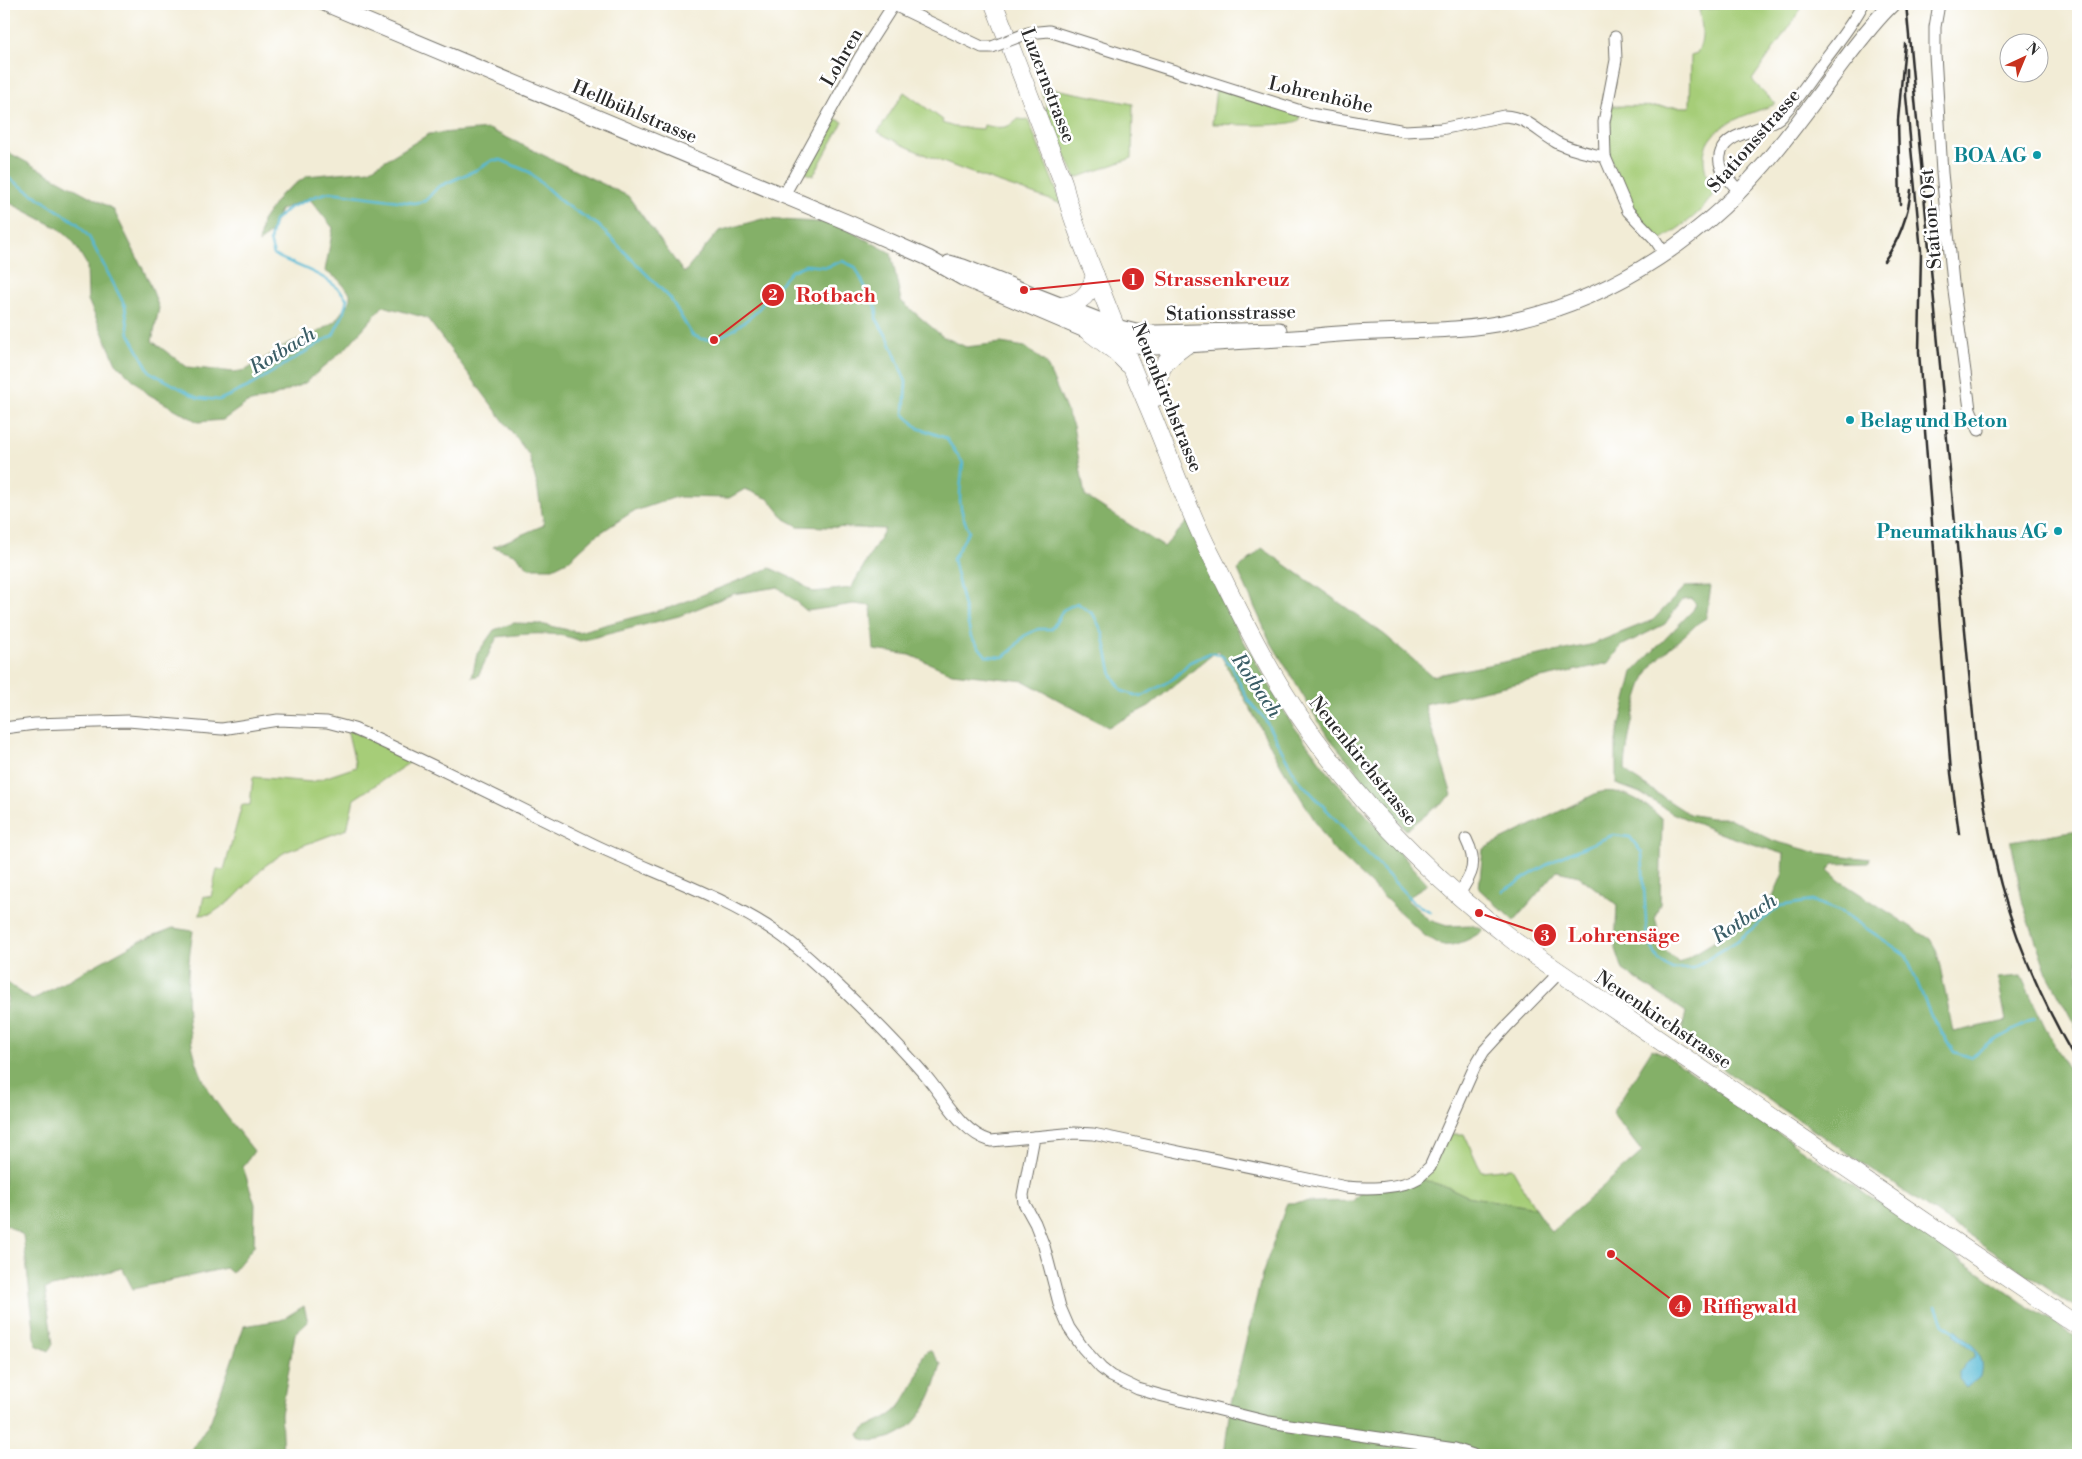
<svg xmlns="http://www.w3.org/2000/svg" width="2082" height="1459" font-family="'Libre Bodoni',serif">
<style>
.green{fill:#a6cd78;stroke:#687c52}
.forest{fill:#84b068;stroke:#586e4a}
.water{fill:#56b9d4;stroke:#407280}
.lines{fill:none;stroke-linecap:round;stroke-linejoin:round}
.stream{stroke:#56b9d4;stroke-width:2.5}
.street-casing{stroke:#716f67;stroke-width:13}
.secondary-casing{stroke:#716f67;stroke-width:17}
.primary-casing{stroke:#716f67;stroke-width:19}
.street{stroke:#fff;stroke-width:11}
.secondary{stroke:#fff;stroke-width:15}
.primary{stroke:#fff;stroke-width:18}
.rail{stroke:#2b2b2b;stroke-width:2.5}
.street-bridge-casing{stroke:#716f67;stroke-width:13;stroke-linecap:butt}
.street-bridge{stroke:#fff;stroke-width:11}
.culture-dot{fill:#0f9aa8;stroke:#fff;stroke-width:2}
.labels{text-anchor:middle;stroke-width:5;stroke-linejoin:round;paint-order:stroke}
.street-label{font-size:19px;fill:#2b2b2b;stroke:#fff}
.culture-label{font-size:19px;font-weight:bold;fill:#0d838f;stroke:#fff;text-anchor:end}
.water-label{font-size:20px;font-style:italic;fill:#3a5d66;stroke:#fff}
.leader{fill:none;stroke:#d62828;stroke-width:2}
.callout-dot{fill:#d62828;stroke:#fff;stroke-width:2}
.mark-label{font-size:15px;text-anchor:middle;font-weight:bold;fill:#fff}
.callout-label{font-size:20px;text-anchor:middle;font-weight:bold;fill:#d62828;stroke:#fff;stroke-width:5;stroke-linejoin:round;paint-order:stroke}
</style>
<rect width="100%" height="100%" fill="#fff"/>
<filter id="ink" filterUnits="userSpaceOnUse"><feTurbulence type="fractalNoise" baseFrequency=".02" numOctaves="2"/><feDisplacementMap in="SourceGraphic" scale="10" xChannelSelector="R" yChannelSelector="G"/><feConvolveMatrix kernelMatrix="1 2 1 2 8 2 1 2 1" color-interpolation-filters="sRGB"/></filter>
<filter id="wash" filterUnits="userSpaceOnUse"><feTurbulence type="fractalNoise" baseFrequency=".0096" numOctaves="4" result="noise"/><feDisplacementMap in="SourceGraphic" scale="20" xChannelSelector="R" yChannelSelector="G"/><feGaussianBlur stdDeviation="1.12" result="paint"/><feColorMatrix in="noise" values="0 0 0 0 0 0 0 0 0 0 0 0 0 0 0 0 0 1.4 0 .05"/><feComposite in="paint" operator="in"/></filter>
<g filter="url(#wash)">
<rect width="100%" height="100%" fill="#f2ecd6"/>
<!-- green -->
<g class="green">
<path d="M1756,4H1799L1803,6L1752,80L1776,104C1746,116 1696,126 1705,168C1706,175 1712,183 1715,190C1705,212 1682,226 1662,239L1658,238L1632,213L1609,155V125L1612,106L1690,107L1691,55L1697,53C1705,38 1702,26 1699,10Z"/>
<path d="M1216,88L1300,114V120C1284,128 1231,124 1212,124Z"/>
<polygon points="1055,89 1133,104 1132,158 1076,178 1046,113 1046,103 1041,92"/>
<path d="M904,92L943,120L942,123L954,127L983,129L984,125C997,128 1008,130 1018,119L1028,120L1062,204C1000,182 936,164 878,132Z"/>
<polygon points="831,117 843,122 813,176 801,171"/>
<polygon points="347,729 415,759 354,799 347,829 285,852 266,865 233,899 211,914 200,915 204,896 211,897 217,869 224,870 242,805 250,805 253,777 312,782 356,767"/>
<polygon points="1448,1134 1464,1134 1481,1171 1512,1168 1535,1208 1467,1196 1450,1188 1421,1179"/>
</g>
<!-- forest -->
<g class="forest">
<path d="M489,129L628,196L684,273L719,231L762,219L835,223L891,253L901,301L942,336L966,347L1001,343L1025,347L1046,363L1073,426L1085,496L1164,547L1188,521L1216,581L1223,605L1290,721L1328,772L1428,884L1415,892L1407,900L1429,920L1447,926L1471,925L1484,930C1473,938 1453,949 1439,944C1434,942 1430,938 1425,936L1331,847L1282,767L1218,650L1149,706L1108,727L1024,681L952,673L910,655L874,650L871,606L854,604L807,611L778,587L733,594L679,616L580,641C554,630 524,634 497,637L478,676L472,677L477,654L494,630L514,623L540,624L578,632L672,607L770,568L796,580L813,592L851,588L885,529L798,526L785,519L769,499L745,489L729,498L676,497L632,512L594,537L569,560L553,568H529L514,554L493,547L544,525L537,485L529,455L427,318L383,306L346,348L305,383L272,397L247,403L223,420L198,422L148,394L116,363L88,300L87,265L72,240L58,228L4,200V150L113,209L149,281L159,308L152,341L187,367L234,372L246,370L289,343L313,335L335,321L350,301V293L338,279L325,271L333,228L309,198L280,210L271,232L259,243L262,221L281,194L307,176L369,170L429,134Z"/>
<path d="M1262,548L1385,635L1432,676L1590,645L1653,620L1685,587L1711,586L1706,618L1698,623C1685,636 1659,655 1650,669C1637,689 1626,745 1625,769L1632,777L1689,814L1711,818H1729L1774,841L1818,853L1870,859L1868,863L1834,864L1828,870L1840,881L1930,939L1937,951L1953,1032L2006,1021L1998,978L2021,976L2048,1033L2078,1086V1309L1680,1040L1686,1012L1623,970L1615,946L1617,905L1579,876L1557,871L1514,921L1479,889L1483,849L1597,793C1621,786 1646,803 1662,819L1660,904L1655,917L1662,948L1679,963L1768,909L1783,873L1784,854L1722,834L1672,813L1640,793L1616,784V740L1633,672L1693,610L1696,604L1691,599L1682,600L1665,624L1621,646L1609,663L1424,704L1452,795L1406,830L1326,734L1269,639L1238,570Z"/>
<polygon points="2078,830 2078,1031 2047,973 2023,904 2011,841"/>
<path d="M173,928L193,931C184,987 182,1050 214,1099C226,1117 241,1134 254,1151L243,1167L255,1204L254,1246L232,1273L226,1268L133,1289L122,1268L45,1289L53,1344L49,1351L36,1345L23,1235L7,1225H4V1015L8,996L4,993V978L6,982L32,1000L139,941Z"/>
<polygon points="1652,1049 1666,1055 2023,1303 2078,1337 2078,1455 1224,1455 1230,1407 1262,1275 1287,1203 1353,1201 1362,1190 1421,1179 1450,1188 1467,1196 1535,1208 1551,1232 1642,1152 1612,1113"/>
<polygon points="304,1306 308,1322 295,1334 281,1414 283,1455 188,1455 211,1420 244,1326 281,1320"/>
<path d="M927,1351H931L941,1364C934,1394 919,1433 884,1439C875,1441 869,1442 861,1438L859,1434C870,1421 889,1421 900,1406C907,1397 915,1383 919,1372C921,1364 920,1357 927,1351Z"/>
</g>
<!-- water -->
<path class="water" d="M1956,1329C1971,1343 1986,1354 1980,1377L1966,1388L1959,1380V1373L1969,1360L1974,1357L1975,1353L1955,1335L1954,1331Z"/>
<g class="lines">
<!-- stream -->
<g class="stream">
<path d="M4,175L77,223L89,237L125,306L129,334L150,372L198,398L219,400L248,387L333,335L343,315L347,299C331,275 298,267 274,255L270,241L274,221L289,208L316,196L330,192L414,203L425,201L438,187L476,170L493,160H501L529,172L563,203L598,225L670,298L692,335L702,339L714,340L733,330L753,315L791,271L805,265L827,267L842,261L855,267L877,310L876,318L889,340L906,382L904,414L918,428L946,438L963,463C960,492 956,504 969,531L953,559L971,637L986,656L1003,657L1012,650L1024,636L1038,629H1052L1063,610L1077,603L1093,614L1103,633L1112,675L1122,691L1141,697L1173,679L1190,662L1210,653L1221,655L1231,665L1248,700L1264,718L1297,778L1414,903L1431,912"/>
<polyline points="1503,891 1558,858 1613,835 1630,837 1642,853 1647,938 1659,961 1672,969 1693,968 1737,941 1780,906 1812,901 1842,912 1906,955 1931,1016 1954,1052 1970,1057 1990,1043 2035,1018"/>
<polyline points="1936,1306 1943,1324 1954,1331"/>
</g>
</g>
</g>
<g filter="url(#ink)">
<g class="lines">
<defs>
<g id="street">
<polyline points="1939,4 1935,27 1935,54 1942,173 1953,283 1970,409 1979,430"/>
<path d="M1028,33L1049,31L1310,114L1405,131L1441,129L1504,116C1527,117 1537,131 1556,142C1570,150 1589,153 1605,157"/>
<polyline points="1615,37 1616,60 1604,122 1605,157 1628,211 1654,238 1664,253"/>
<path d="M1739,191C1730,181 1715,167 1721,152C1727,132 1763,131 1779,118C1793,105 1804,88 1815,73C1831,50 1850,29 1863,4"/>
<polyline points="784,195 860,57 892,7 896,6 982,47 992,47"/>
<path d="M4,728L35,724L128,721L222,729L278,720L327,722L354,729C435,765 515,806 595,845C654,873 726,897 779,934C802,950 823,971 843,990C871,1017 899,1045 924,1074C944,1096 960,1132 991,1141L1075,1133L1093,1134L1346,1187C1366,1189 1400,1189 1418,1178C1422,1175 1426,1170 1430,1167L1475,1066L1484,1051L1506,1027L1559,973"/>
<path d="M1458,895C1473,874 1478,863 1466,839"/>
<polyline points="1034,1137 1023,1195 1024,1203 1035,1223 1044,1246 1060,1307 1069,1328 1083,1348 1101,1368 1111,1376 1138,1389 1159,1395 1269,1422 1455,1449 1473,1455"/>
</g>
<g id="secondary">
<path d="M326,4L849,223L928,258L963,278L1085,330L1136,345L1156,347L1309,337C1376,327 1444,336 1512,321C1616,298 1711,232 1777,149C1799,122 1820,93 1841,65C1857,44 1873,22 1892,4"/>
<polyline points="949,263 963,267 1116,327 1136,332 1156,333 1279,330"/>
</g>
<g id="primary">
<path d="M994,4L1063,182C1071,218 1086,253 1100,288C1115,326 1130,363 1146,401C1168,451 1186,507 1211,555C1235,602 1257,650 1285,694C1345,789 1425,873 1514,941L2078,1326"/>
<path d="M1062,306C1082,303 1090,294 1095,275"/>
<polyline points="1088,331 1116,352 1128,364"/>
<path d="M1157,397C1156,368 1164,361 1186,345"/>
</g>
</defs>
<!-- street casing -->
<use href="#street" class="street-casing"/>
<!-- secondary casing -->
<use href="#secondary" class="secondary-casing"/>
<!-- primary casing -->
<use href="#primary" class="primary-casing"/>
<!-- street -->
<use href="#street" class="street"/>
<!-- secondary -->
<use href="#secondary" class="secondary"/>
<!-- primary -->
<use href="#primary" class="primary"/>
<!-- rail -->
<g class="rail">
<path d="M1906,4L1978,768C1985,807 1991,847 2001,885C2018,948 2045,1007 2078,1064"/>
<polyline points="1906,69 1906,96 1921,251 1919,352 1951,773 1959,834"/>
<polyline points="1900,204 1898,120 1905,44"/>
<path d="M1884,261C1900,239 1908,216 1911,190"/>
</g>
<defs>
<polyline id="street-bridge" points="992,47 1028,33"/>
</defs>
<!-- street-bridge casing -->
<use href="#street-bridge" class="street-bridge-casing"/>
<!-- street-bridge -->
<use href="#street-bridge" class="street-bridge"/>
</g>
</g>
<!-- markers -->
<g class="culture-dot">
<circle cx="2037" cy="155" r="5"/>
<circle cx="1850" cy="420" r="5"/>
<circle cx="2058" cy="531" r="5"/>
</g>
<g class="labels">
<!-- street labels -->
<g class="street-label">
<text transform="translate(841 57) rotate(-60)" y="7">Lohren</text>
<text transform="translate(1049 85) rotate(69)" y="7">Luzernstrasse</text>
<text transform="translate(1321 94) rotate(13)" y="7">Lohrenhöhe</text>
<text transform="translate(635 111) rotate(23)" y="7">Hellbühlstrasse</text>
<text transform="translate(1753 140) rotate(-49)" y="7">Stationsstrasse</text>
<text transform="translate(1930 219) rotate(-95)" y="7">Station-Ost</text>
<text transform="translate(1231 312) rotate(-1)" y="7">Stationsstrasse</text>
<text transform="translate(1168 397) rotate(68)" y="7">Neuenkirchstrasse</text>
<text transform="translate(1364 760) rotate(51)" y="7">Neuenkirchstrasse</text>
<text transform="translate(1664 1019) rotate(34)" y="7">Neuenkirchstrasse</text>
</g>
<!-- culture labels -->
<g class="culture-label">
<text x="2027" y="162">BOA AG</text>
<text x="1860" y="427" text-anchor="start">Belag und Beton</text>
<text x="2048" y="538">Pneumatikhaus AG</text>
</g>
<!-- water labels -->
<g class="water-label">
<text transform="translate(282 350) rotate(-31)" y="7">Rotbach</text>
<text transform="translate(1257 685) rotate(56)" y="7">Rotbach</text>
<text transform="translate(1744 918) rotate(-34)" y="7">Rotbach</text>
</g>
</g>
<!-- callouts -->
<path class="leader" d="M1024 290L1133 279M714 340L773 295M1479 913L1545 935M1611 1254L1680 1306"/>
<g class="callout-dot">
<circle cx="1024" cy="290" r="5"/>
<circle cx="714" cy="340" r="5"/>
<circle cx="1479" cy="913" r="5"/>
<circle cx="1611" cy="1254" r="5"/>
<circle cx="1133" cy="279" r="12"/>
<circle cx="773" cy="295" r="12"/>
<circle cx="1545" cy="935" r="12"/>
<circle cx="1680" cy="1306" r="12"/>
</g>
<g class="mark-label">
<text x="1133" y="285">1</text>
<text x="773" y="300">2</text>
<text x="1545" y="941">3</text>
<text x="1680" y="1312">4</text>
</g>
<g class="callout-label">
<text x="1222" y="286">Strassenkreuz</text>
<text x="836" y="302">Rotbach</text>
<text x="1624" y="942">Lohrensäge</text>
<text x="1750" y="1313">Riffigwald</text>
</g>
<!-- margin -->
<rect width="2082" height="1459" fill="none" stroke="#fff" stroke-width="20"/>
<!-- north arrow -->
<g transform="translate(2024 58) rotate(44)"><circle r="24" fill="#ffffff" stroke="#aaaaaa"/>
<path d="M0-4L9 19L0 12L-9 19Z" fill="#c8321e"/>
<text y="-8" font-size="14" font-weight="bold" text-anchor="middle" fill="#2b2b2b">N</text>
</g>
</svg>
